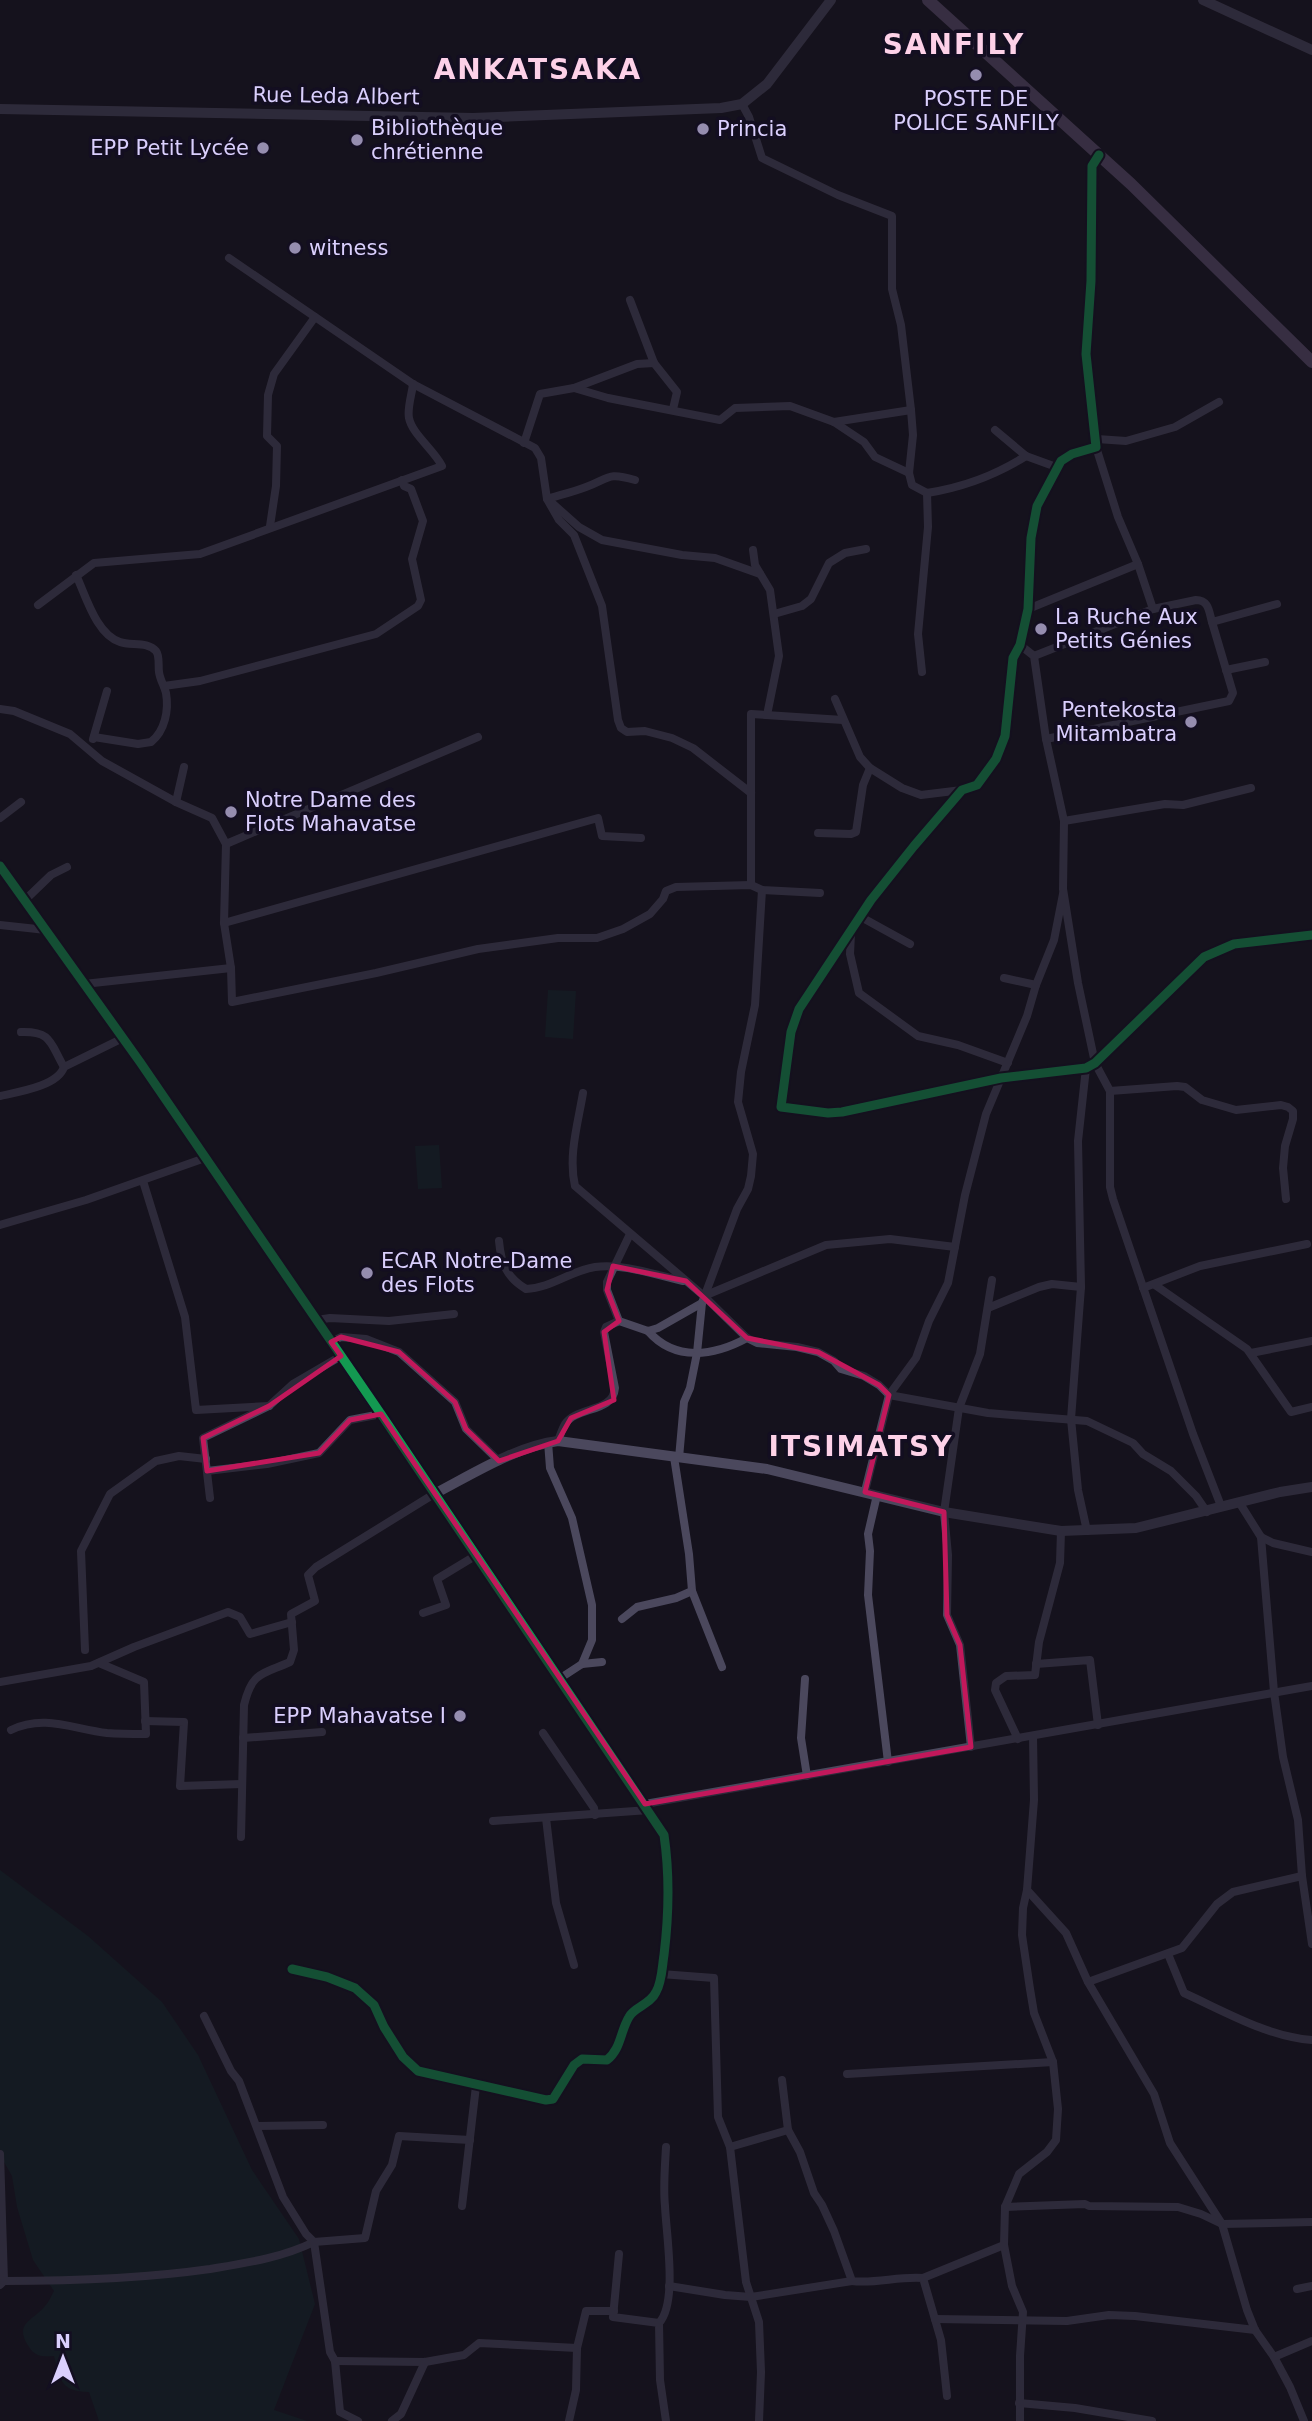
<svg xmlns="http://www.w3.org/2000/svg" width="1312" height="2421" font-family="'DejaVu Sans',sans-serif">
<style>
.green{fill:#122528}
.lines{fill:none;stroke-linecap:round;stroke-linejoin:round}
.minor{stroke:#4b485d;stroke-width:8}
.tertiary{stroke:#4b485d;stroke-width:10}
.primary{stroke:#60516f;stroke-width:12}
.cycleway-casing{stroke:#130e21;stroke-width:13}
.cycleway{stroke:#139951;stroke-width:9}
.marked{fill:none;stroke:#c2185b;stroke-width:5;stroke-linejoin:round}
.poi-dot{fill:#958daf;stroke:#130e21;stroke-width:2.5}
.labels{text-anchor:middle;stroke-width:7;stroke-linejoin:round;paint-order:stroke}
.street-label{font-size:21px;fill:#dacffd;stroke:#130e21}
.poi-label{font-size:21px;fill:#dacffd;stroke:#130e21;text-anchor:start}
.district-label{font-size:28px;font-weight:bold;letter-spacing:2px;fill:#fdd1e8;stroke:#130e21}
</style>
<rect width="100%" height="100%" fill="#15121d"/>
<!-- green -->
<g class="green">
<polygon points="548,990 576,991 573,1039 545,1037"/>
<polygon points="439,1145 442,1188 418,1189 415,1146"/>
<path d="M0,1870L88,1936L162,2002L198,2055L252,2170L299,2239L315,2304L274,2410L307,2421H99L89,2392C60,2391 61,2381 54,2356C44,2357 35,2357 29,2347C13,2323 33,2321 45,2306C49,2302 51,2296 54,2291L33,2260L17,2207L12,2176L0,2155Z"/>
</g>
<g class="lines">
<!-- minor -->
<g class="minor">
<path d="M742,104L749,117L762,158L838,195L892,216V289L901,325L911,410L913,435L909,473L912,485L927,493C964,487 994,476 1026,456"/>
<polyline points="1099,155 1092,166 1091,281 1086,354 1096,447 1072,454 1061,461 1037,506 1031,538 1028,609 1020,645 1013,658 1005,736 996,759 977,785 962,790 914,846 871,900 799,1009 791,1032 781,1107 828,1113 842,1112 1001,1078 1086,1068 1095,1063 1204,957 1234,944 1312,935"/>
<polyline points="229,258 413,384 535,448 541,458 547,499 559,520 574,535 602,606 618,720 621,728 627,732 645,731 672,738 693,748 751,793"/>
<polyline points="630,300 654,363 677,392 673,409"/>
<polyline points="574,388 608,398 720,420 735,408 790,406 834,422 864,442 875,457 909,473"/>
<polyline points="834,422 911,410"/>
<polyline points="995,430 1026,456 1059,468"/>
<polyline points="1097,439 1126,441 1175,427 1219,402"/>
<polyline points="524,443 540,394 574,388 637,364 654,363"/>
<polyline points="1096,447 1118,517 1138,564 1153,609"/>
<path d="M547,499C560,495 573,492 586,487C610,478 607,472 635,480"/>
<polyline points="552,503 579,527 602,540 682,555 715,558 760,574"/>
<polyline points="270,526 276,486 277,446 267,436 268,395 274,374 315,317"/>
<polyline points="753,550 755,565 770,590 779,656 767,715"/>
<path d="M76,575C86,596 96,634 120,642C130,646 148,641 156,651C160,656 158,666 159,672C160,680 164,685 166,693C169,710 165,731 151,742L138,744L94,737"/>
<path d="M38,605L94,563L200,554L442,466C434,450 412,434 409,418C407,408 412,394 413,384"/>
<polyline points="1028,609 1138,564"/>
<polyline points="774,614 802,606 811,599 829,563 845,553 866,549"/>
<polyline points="1020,645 1034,656 1046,739 1064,821 1063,889 1078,983 1095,1063 1110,1091 1110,1187 1113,1199 1193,1434 1221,1506"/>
<path d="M1034,656L1153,609L1196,600C1209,600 1209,612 1212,622L1277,604"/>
<polyline points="1226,670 1265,662"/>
<polyline points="922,672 918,634 928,527 927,493"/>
<polyline points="164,686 200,681 376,634 418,606 421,600 412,559 423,521 411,489 404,486 402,480"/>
<polyline points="835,699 860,757 870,768 902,788 921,795 962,790"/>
<polyline points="0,709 14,711 70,734 102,761 176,802 212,818 226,844 224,923 231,968 232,1002 376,973 478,949 558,938 597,938 623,929 650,914 663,899 666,891 676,887 751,885 762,890 820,893"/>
<polyline points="93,739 107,691"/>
<polyline points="1046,739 1229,701 1233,693 1212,622"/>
<polyline points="176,802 184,767"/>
<polyline points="0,818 21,802"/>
<polyline points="1064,821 1165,804 1183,805 1251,788"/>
<polyline points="818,833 851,834 856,832 863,785 870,768"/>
<polyline points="226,844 478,737"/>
<polyline points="751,885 751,714 843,720"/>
<polyline points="25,900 51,875 67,867"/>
<polyline points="861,917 910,944"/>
<polyline points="224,923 598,818 602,836 641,838"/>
<polyline points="0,925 46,930"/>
<polyline points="851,933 850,954 859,993 918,1036 958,1045 1008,1063"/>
<polyline points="1004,978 1036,985"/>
<polyline points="84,984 231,968"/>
<path d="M21,1032C52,1031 50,1043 64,1067"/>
<polyline points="1086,1068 1078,1141 1081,1287 1071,1419 1078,1490 1087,1531"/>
<polyline points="1110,1091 1177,1086 1185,1087 1202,1100 1236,1110 1281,1105 1288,1107 1293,1111 1293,1119 1285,1146 1283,1168 1286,1199"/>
<path d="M583,1093C578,1123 568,1156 575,1186L704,1296L747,1338L757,1343L797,1347L818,1352L834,1361L841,1369L864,1376L879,1385L889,1395L988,1413L1087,1421L1133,1443L1143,1454L1171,1471L1196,1496L1207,1512"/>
<path d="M0,1096C18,1092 58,1086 64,1067L123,1038"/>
<polyline points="143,1181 185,1317 196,1410 269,1406"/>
<polyline points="0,1225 86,1200 205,1158"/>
<path d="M499,1241C501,1263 506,1277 526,1289C551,1288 570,1271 595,1267C623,1263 655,1275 683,1281"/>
<polyline points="1155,1285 1247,1349 1291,1412 1312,1407"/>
<polyline points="1143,1288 1200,1266 1307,1244"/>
<polyline points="704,1296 826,1245 890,1239 955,1247"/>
<polyline points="988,1308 1039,1287 1052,1284 1081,1287"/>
<polyline points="317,1320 330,1318 389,1321 454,1314"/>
<polyline points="619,1321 607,1290 607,1282 630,1234"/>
<path d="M648,1331C675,1362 714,1356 747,1338"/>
<polyline points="331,1342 341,1337 366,1339 399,1352 455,1402 466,1429 499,1461"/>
<polyline points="1251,1353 1312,1341"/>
<path d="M558,1441C560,1436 562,1429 565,1424C577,1406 613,1413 615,1388L604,1332L606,1327L619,1321L648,1331L658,1328L702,1303L737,1209L748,1189L751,1176L753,1154L738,1102L741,1072L755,1005L762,890"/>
<polyline points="548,1442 550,1468 572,1518 592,1605 592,1640 582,1664"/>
<polyline points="674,1457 689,1554 692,1591 722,1667"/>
<polyline points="679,1458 684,1402 690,1388 697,1353 702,1303"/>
<polyline points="207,1471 267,1464 319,1453 350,1420 381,1414"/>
<polyline points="865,1491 889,1395 916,1358 929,1321 948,1283 965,1195 986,1114 1027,1016 1036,985 1054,940 1063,894"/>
<polyline points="877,1495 868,1534 870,1551 868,1595 888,1762"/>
<polyline points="210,1498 203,1438 269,1406 293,1384 341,1356"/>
<polyline points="1239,1502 1261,1537 1273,1543 1312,1552"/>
<polyline points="1261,1537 1274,1692 1283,1757 1298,1820 1302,1876 1312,1944"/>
<polyline points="423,1613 446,1605 437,1579 475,1556"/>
<polyline points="622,1619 637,1607 676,1598 692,1591"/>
<polyline points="85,1650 81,1551 110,1494 156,1461 179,1456 206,1459"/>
<polyline points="1036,1664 1090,1660 1098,1725"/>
<polyline points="559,1679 582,1664 602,1662"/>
<polyline points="805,1679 801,1738 807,1776"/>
<polyline points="0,1682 91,1666 134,1647 228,1612 240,1617 250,1634 292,1622"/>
<polyline points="145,1721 184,1722 180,1786 242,1784"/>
<path d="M11,1730C44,1714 73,1729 107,1733C120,1734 133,1734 146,1734L144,1682L99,1663"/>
<polyline points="543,1733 594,1808 595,1815"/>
<polyline points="1033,1736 1034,1800 1027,1890 1066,1933 1088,1982 1154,2094 1170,2143 1222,2224 1247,2310 1255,2330 1274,2357 1290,2387 1304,2421"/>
<polyline points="243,1738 322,1732"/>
<polyline points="1018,1739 995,1690 996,1683 1006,1676 1035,1675 1039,1642 1060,1563 1061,1531"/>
<polyline points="971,1747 960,1645 947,1615 948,1555 944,1512 959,1408 980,1354 992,1280"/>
<polyline points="645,1804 1312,1686"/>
<polyline points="546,1818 556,1903 574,1965"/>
<polyline points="493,1821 649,1810"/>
<path d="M241,1837L244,1705C252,1672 261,1675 290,1662L294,1650L291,1614L315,1601L308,1575L316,1567L434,1494L664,1835C670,1876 669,1914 664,1955C662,1967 662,1982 656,1992C650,2005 634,2007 629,2017C620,2032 621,2049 607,2060L582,2059L574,2065L553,2099L546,2100L418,2071L403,2057L384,2027L374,2005L355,1988L327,1977L292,1969"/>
<path d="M1168,1954L1184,1993C1224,2011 1268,2037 1312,2040"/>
<polyline points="661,1974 714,1978 718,2117 730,2147 746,2282 759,2322 761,2372 759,2421"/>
<polyline points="1088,1982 1182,1948 1217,1904 1233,1892 1302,1876"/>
<polyline points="847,2074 1053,2062"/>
<path d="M782,2080L788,2130L800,2152L814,2193L822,2205L834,2231L852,2281C875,2284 899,2276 923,2278L941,2340L947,2396"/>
<polyline points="258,2126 323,2125"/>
<polyline points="730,2147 788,2130"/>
<polyline points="0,2154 4,2281 0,2285"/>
<polyline points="462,2206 476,2086"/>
<polyline points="1005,2207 1085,2204 1089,2206 1178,2207 1201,2214 1222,2224 1312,2222"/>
<polyline points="619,2254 613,2317 659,2323 660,2380 666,2421"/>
<polyline points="923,2278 1004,2245"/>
<path d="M4,2281C74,2281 140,2279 210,2269C246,2263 281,2258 314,2242L306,2234L283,2197L239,2081L231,2071L204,2016"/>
<polyline points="669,2286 725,2295 751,2297 852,2281"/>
<polyline points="1297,2289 1312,2286"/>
<polyline points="935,2319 1067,2321 1109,2315 1135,2316 1255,2330"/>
<path d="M659,2323C678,2303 666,2233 665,2206C663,2187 665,2166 666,2147"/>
<polyline points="1274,2357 1312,2341"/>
<polyline points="335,2361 425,2362 464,2355 479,2343 577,2348"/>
<polyline points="1019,2403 1075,2408 1152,2421"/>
<polyline points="358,2421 340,2412 335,2361 330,2352 314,2242 365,2238 376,2191 392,2165 399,2136 470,2140"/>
<polyline points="392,2421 401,2414 425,2362"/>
<polyline points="569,2421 576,2390 577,2348 586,2311 614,2311"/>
<polyline points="1020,2421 1020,2356 1023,2312 1012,2286 1004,2245 1005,2207 1019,2174 1047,2152 1056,2140 1058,2109 1053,2062 1034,2013 1030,1989 1022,1935 1023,1908 1027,1890"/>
</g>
<!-- tertiary -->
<g class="tertiary">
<polyline points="1203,0 1312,50"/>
<polyline points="0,109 473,118 721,108 742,104 767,84 831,0"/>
<path d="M0,866L140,1062L434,1494C471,1475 516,1446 558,1441L767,1469L944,1512L1061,1531L1136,1528L1280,1492L1312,1487"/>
</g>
<!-- primary -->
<polyline class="primary" points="928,0 1131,184 1312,362"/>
<defs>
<g id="cycleway">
<polyline points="1099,155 1092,166 1091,281 1086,354 1096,447 1072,454 1061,461 1037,506 1031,538 1028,609 1020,645 1013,658 1005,736 996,759 977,785 962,790 914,846 871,900 799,1009 791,1032 781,1107 828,1113 842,1112 1001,1078 1086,1068 1095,1063 1204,957 1234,944 1312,935"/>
<path d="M0,866L140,1062L381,1414L664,1835C670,1876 669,1914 664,1955C662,1967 662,1982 656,1992C650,2005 634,2007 629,2017C620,2032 621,2049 607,2060L582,2059L574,2065L553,2099L546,2100L418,2071L403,2057L384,2027L374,2005L355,1988L327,1977L292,1969"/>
</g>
</defs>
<!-- cycleway casing -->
<use href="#cycleway" class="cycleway-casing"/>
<!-- cycleway -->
<use href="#cycleway" class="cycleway"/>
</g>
<!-- marked area -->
<path d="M0 0H1312V2421H0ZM613,1266L686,1281L747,1338L818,1352L879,1385L889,1395L865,1492L944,1512L947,1615L960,1645L971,1747L645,1804L381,1414L350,1420L319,1453L207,1471L203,1438L269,1406L341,1356L331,1342L341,1337L399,1352L455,1402L466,1429L499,1461L558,1441L571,1418L614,1400L604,1332L619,1321L607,1290Z" fill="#15121d" fill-opacity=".55" fill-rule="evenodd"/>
<path class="marked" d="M613,1266L686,1281L747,1338L818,1352L879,1385L889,1395L865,1492L944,1512L947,1615L960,1645L971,1747L645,1804L381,1414L350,1420L319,1453L207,1471L203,1438L269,1406L341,1356L331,1342L341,1337L399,1352L455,1402L466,1429L499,1461L558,1441L571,1418L614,1400L604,1332L619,1321L607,1290Z"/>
<!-- markers -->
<g class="poi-dot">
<circle cx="976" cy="75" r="7"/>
<circle cx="703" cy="129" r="7"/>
<circle cx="357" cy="140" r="7"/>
<circle cx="263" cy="148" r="7"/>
<circle cx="295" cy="248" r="7"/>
<circle cx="1041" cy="629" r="7"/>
<circle cx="1191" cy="722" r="7"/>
<circle cx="231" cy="812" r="7"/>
<circle cx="367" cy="1273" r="7"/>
<circle cx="460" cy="1716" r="7"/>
</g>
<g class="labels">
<!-- street labels -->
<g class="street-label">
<text transform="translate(336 96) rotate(1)" y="7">Rue Leda Albert</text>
</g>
<!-- poi labels -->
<g class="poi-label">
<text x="976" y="106" text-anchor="middle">POSTE DE<tspan x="976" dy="24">POLICE SANFILY</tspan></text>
<text x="371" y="135">Bibliothèque<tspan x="371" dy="24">chrétienne</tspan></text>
<text x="717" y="136">Princia</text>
<text x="249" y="155" text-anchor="end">EPP Petit Lycée</text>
<text x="309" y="255">witness</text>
<text x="1055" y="624">La Ruche Aux<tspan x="1055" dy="24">Petits Génies</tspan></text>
<text x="1177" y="717" text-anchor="end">Pentekosta<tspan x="1177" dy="24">Mitambatra</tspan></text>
<text x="245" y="807">Notre Dame des<tspan x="245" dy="24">Flots Mahavatse</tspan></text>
<text x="381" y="1268">ECAR Notre-Dame<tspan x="381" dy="24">des Flots</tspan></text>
<text x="446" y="1723" text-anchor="end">EPP Mahavatse I</text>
</g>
<!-- district labels -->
<g class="district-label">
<text x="954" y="54">SANFILY</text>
<text x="538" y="79">ANKATSAKA</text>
<text x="861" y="1456">ITSIMATSY</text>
</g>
</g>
<!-- north arrow -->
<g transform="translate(63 2358)" stroke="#130e21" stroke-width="5" paint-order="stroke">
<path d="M0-5L12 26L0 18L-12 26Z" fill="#dacffd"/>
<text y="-10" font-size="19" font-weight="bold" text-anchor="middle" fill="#dacffd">N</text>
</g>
</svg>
